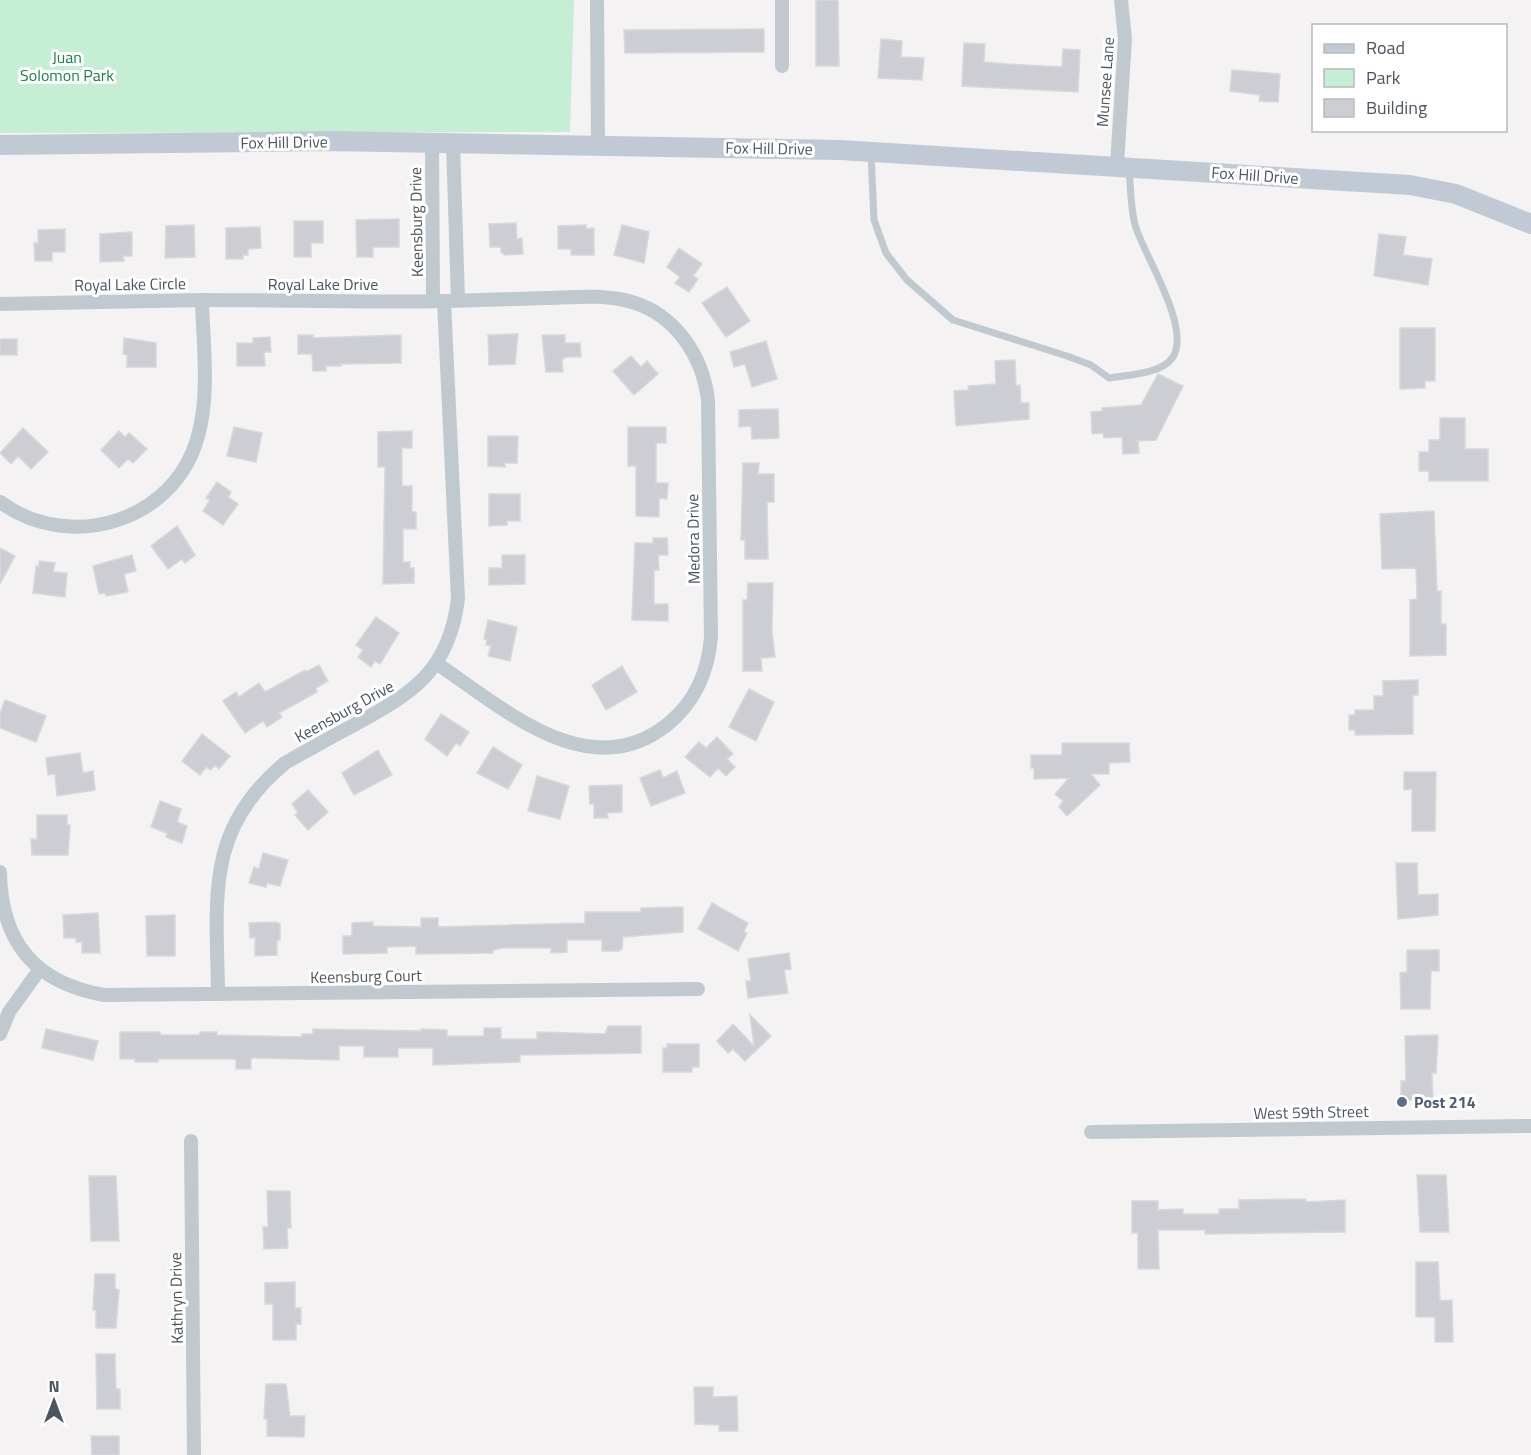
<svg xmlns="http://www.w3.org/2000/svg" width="1531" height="1455" font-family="'Titillium Web',sans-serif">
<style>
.green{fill:#c5eed5}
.building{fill:#cdced4;stroke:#d7d8dd;stroke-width:1.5}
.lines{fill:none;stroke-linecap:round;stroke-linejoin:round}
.lane{stroke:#c1c9d0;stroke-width:7}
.street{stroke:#c1c9d0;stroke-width:14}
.secondary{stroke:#c1cad4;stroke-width:20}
.service-dot{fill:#5c6f8a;stroke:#fff;stroke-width:2}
.labels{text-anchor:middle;stroke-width:6;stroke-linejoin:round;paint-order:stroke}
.park-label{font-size:16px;fill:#1e7e4e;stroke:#fff}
.street-label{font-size:16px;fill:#4b555f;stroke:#fff}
.service-label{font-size:16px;font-weight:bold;fill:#4e5e75;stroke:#fff;text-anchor:start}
</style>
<rect width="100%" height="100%" fill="#f4f2f2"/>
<!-- green -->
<polygon class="green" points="0,0 574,0 570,132 0,133"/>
<!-- building -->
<g class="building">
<polygon points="816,0 838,0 839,66 816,66"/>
<polygon points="764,29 764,52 625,53 624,30"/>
<polygon points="881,39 902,41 901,57 924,58 922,80 878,78"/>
<polygon points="964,43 985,44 984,62 1008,64 1062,67 1063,49 1080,50 1078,92 962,86"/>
<polygon points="1232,70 1280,74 1278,102 1259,101 1260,95 1230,91"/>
<polygon points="399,219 399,247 373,247 373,257 357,257 356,220"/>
<polygon points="294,221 323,221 323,243 311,243 311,257 294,257"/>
<polygon points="516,223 517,239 522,238 523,254 505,255 501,252 501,247 490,247 489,224"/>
<polygon points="194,225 195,257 165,258 166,226"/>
<polygon points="586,225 586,229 594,228 594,255 571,255 571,249 558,249 558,226"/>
<polygon points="622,225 649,232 644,263 614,255"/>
<polygon points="260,227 261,248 248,249 248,255 243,255 243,259 226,259 226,228"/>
<polygon points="65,229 65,252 52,252 52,261 35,261 34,243 38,243 38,230"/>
<polygon points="132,232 132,256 123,256 124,261 100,262 100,234"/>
<polygon points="1379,234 1406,237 1403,255 1432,259 1428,285 1374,276"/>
<polygon points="679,248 702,264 693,276 698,279 689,292 675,283 680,277 667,267"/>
<polygon points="727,287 750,321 726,337 702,303"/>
<polygon points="1400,328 1435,328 1435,381 1425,381 1425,388 1400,389"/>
<polygon points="518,334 515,364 489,365 488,335"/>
<polygon points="298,335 313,335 313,338 401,335 401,363 341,364 341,366 326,366 326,371 313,371 312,354 298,354"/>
<polygon points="542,335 565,335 565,343 580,343 581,357 565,357 562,360 563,372 546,372"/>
<polygon points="270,337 271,352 264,352 265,366 237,366 237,343 253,343 253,338"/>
<polygon points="124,338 156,343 156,367 127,367 127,355 123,354"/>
<rect x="0" y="339" width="17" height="16"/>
<polygon points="766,341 777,379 752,387 745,364 734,367 730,352"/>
<polygon points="631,356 641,367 647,361 658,374 634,395 613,371"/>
<polygon points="1015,360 1016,386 1020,385 1021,403 1029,403 1029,419 956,426 954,391 969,390 968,386 996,384 995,361"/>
<polygon points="1158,374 1183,386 1156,440 1138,441 1139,453 1123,454 1122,437 1104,438 1103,433 1092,434 1091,412 1102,411 1102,408 1141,405"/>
<polygon points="778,409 779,438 752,439 751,426 739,427 739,410"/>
<polygon points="1440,418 1465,418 1465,449 1488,449 1488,481 1429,481 1429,471 1419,471 1419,452 1429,452 1429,440 1440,440"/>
<polygon points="234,427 262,433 256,462 227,456"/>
<polygon points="628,427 666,427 666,443 656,443 656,483 668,483 667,499 659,498 659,517 636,516 636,466 628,466"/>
<polygon points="23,428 48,452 31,469 18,456 11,464 0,453"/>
<polygon points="119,431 125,437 129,433 147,449 133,463 128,459 119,468 101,450"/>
<polygon points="412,431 412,448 402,448 402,486 412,486 412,512 416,512 416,529 403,529 403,562 410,562 410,568 414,568 414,583 383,584 385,467 378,467 378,432"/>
<polygon points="488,436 518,436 517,463 505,463 505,467 488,466"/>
<polygon points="743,463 759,463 758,474 774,474 774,502 767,502 768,559 745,559 745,540 741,540"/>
<polygon points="217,482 231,492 228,497 238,504 223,525 203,511 210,500 206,498"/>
<polygon points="489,494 520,494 520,521 507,521 507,525 489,526"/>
<polygon points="1434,511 1437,591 1441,591 1441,624 1446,624 1446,655 1410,656 1410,600 1417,599 1416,568 1382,569 1380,514"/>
<polygon points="177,526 195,555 185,563 182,559 168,569 151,546"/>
<polygon points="653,538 667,538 668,555 658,555 659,570 654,570 654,604 668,604 668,621 632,620 635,543 653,543"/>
<polygon points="0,548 15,556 0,584"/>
<polygon points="132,555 136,571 124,574 128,592 106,596 105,593 99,594 93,566"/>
<polygon points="502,555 525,555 525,584 489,585 489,568 502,568"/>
<polygon points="39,561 55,563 53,572 67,573 65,597 33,593 36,566 39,567"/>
<polygon points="748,583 773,583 772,631 775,657 761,658 762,671 743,671 743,600 747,600"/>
<polygon points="376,617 399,633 380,664 375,661 371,667 358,657 363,650 356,645"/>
<polygon points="488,620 517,627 510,661 488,656 491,646 486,645 487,640 484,639"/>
<polygon points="319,665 328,681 316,688 317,692 279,713 282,717 267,727 263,721 245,733 223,701 236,692 239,697 259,683 265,692 305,670 306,672"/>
<polygon points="622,666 637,692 606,710 592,685"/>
<polygon points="1418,680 1418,695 1413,695 1413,734 1355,735 1355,730 1349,730 1349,715 1355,715 1355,710 1374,710 1374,696 1383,696 1383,681"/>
<polygon points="749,689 774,702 756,741 729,727"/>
<polygon points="5,700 46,716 36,742 0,728 0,713"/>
<polygon points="441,714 469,732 460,746 456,743 447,756 425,739"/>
<polygon points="202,734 230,756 219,769 215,765 211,770 206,767 200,775 182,761"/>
<polygon points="717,737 733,754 727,759 735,767 726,776 718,768 710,777 685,757 699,742 706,748"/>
<polygon points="1062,743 1129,743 1130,762 1109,763 1109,774 1091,774 1100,785 1067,816 1059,807 1063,801 1055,794 1069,778 1034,779 1034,768 1031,768 1031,755 1062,755"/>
<polygon points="493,747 522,765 508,789 477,773"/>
<polygon points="378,750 392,775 354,795 342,773"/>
<polygon points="80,753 83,773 93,771 95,790 57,796 55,774 48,775 46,758"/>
<polygon points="660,770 663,778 677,771 685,793 651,806 640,778"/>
<polygon points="1404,772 1436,772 1435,831 1412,831 1412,789 1404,790"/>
<polygon points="537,776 569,786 560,819 528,811"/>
<polygon points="622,785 622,812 607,813 608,818 594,818 594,804 590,804 589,786"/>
<polygon points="308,790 328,812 308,830 295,815 298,813 292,804"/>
<polygon points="160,801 181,809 177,822 187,826 182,843 166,837 167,833 151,827"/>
<polygon points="37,815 67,815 67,825 70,825 68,855 32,855 31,839 37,839"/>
<polygon points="263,853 288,860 280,886 267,883 266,887 249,883 254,867 259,869"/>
<polygon points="1396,863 1417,863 1418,895 1438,894 1438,915 1398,919"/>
<polygon points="712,903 748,923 744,932 747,933 738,951 698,929"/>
<polygon points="683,907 683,932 623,937 622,949 619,951 602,951 602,940 567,940 567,952 551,953 551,948 503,948 493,950 493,953 416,954 416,946 387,947 387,953 343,954 343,936 352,936 352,923 373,922 373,926 421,927 421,918 438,918 438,927 585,923 585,912 641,912 641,908"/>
<polygon points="98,913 100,953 82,953 82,942 76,942 76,938 64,938 63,915"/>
<polygon points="175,915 175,956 147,956 146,916"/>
<polygon points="276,922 280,924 280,940 277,940 277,955 255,956 255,937 250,938 249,923"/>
<polygon points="1407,950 1439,950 1439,971 1431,971 1430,1009 1401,1009 1400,973 1407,972"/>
<polygon points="789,953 791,969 784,970 788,993 748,998 746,981 751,981 748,959"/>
<polygon points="750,1015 771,1036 745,1061 733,1049 728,1053 717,1041 733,1024 754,1046"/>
<polygon points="608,1026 641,1026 641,1053 520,1055 520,1062 433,1065 433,1048 398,1048 398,1057 364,1057 364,1046 339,1046 339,1060 251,1058 251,1069 236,1069 236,1059 158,1059 158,1062 135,1062 135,1059 120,1059 120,1032 160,1032 160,1035 200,1035 200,1032 217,1032 217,1035 302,1037 302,1034 313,1034 313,1029 421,1031 421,1029 447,1030 447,1036 484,1036 484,1028 501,1028 501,1039 537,1039 537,1032 605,1034"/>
<polygon points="46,1029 98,1041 93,1060 42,1048"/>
<polygon points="1438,1035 1436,1073 1432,1073 1433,1100 1401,1100 1401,1081 1406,1081 1405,1036"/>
<polygon points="667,1044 699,1044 699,1067 692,1067 692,1072 663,1072 663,1048 667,1048"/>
<polygon points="1417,1175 1446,1175 1449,1232 1420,1232"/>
<polygon points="89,1176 116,1176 119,1241 91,1241"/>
<polygon points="267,1191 290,1191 291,1228 287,1228 288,1248 264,1249 263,1227 268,1227"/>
<polygon points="1305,1199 1306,1202 1345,1200 1345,1232 1205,1234 1205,1230 1158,1230 1159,1269 1138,1269 1138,1233 1132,1233 1132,1201 1158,1201 1158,1210 1183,1209 1183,1214 1219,1214 1219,1209 1239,1209 1239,1200"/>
<polygon points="1416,1262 1438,1262 1440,1301 1452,1300 1453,1342 1435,1342 1435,1317 1416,1317"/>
<polygon points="95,1274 115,1274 115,1289 119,1290 116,1328 96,1328 96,1310 93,1310"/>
<polygon points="295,1282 295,1308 301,1308 301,1324 296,1324 296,1340 273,1340 273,1304 265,1304 265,1283"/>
<polygon points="96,1354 115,1354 116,1389 120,1389 120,1409 97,1409"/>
<polygon points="266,1384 286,1384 290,1416 305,1416 304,1437 267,1436 267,1419 264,1419"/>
<polygon points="694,1387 713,1387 713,1397 737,1396 738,1431 719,1431 719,1425 695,1424"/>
<polygon points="91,1436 119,1436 119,1455 92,1455"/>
</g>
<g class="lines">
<!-- lane -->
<path class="lane" d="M871,153L874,220L886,253L907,280L953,320L1067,356L1091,365L1109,378C1128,375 1162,374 1173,357C1191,328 1146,258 1136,228C1130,209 1131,188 1129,169"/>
<!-- street -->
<g class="street">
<polyline points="597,0 598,146"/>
<polyline points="782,0 782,66"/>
<polyline points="432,142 433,301"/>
<polyline points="453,142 458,300"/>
<polyline points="1117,165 1125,39 1121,0"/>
<path d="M202,300C283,300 366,303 447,301C480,300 514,299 547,298C576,297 604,294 632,302C676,315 703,357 708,400L711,637C708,672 696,701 668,724C589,788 502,707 436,663"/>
<path d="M0,304L202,300C203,343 210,394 198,436C175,522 70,553 0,502"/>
<path d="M0,872C1,942 35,983 104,995L698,989"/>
<path d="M218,994C217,899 204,830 285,763C308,750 331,737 354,725C413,693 449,671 458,599L444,301"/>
<polyline points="0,1034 9,1012 40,969"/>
<polyline points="1091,1132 1531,1126"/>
<polyline points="191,1141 194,1455"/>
</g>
<!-- secondary -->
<polyline class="secondary" points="0,145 329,141 840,150 1410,185 1456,194 1531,224"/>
</g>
<!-- markers -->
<circle class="service-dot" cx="1402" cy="1102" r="6"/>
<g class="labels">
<!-- park labels -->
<g class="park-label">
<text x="67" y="63">Juan<tspan x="67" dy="18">Solomon Park</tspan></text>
</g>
<!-- street labels -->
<g class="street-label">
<text transform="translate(1105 82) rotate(-86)" y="6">Munsee Lane</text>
<text transform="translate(284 142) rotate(-1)" y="6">Fox Hill Drive</text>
<text transform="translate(769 148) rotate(1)" y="6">Fox Hill Drive</text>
<text transform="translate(1255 175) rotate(4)" y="6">Fox Hill Drive</text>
<text transform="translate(416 222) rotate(-91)" y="6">Keensburg Drive</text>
<text transform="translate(130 284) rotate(-1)" y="6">Royal Lake Circle</text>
<text x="323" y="290">Royal Lake Drive</text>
<text transform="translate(693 539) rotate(-91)" y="6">Medora Drive</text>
<text transform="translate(344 711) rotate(-29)" y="6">Keensburg Drive</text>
<text transform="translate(366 976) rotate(-1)" y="6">Keensburg Court</text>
<text transform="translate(1311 1112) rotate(-1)" y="6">West 59th Street</text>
<text transform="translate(176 1298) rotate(-91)" y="6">Kathryn Drive</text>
</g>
<!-- service labels -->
<g class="service-label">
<text x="1414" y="1108">Post 214</text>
</g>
</g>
<!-- legend -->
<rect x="1312" y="24" width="195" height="108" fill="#ffffff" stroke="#b7bbbf" stroke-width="1.5"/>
<rect x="1324" y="44" width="30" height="9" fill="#c1cad4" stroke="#b7bbbf" stroke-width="1.5"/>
<text x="1366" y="54" font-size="18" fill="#4b555f">Road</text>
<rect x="1324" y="69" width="30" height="18" fill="#c5eed5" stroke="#b7bbbf" stroke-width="1.5"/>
<text x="1366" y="84" font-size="18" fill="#4b555f">Park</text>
<rect x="1324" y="99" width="30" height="18" fill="#cdced4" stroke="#b7bbbf" stroke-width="1.5"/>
<text x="1366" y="114" font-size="18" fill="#4b555f">Building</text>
<!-- north arrow -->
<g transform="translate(54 1401)" stroke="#ffffff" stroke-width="4.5" paint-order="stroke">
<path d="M0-4.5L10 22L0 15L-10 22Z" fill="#4b555f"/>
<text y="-9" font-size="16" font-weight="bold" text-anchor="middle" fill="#4b555f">N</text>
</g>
</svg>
